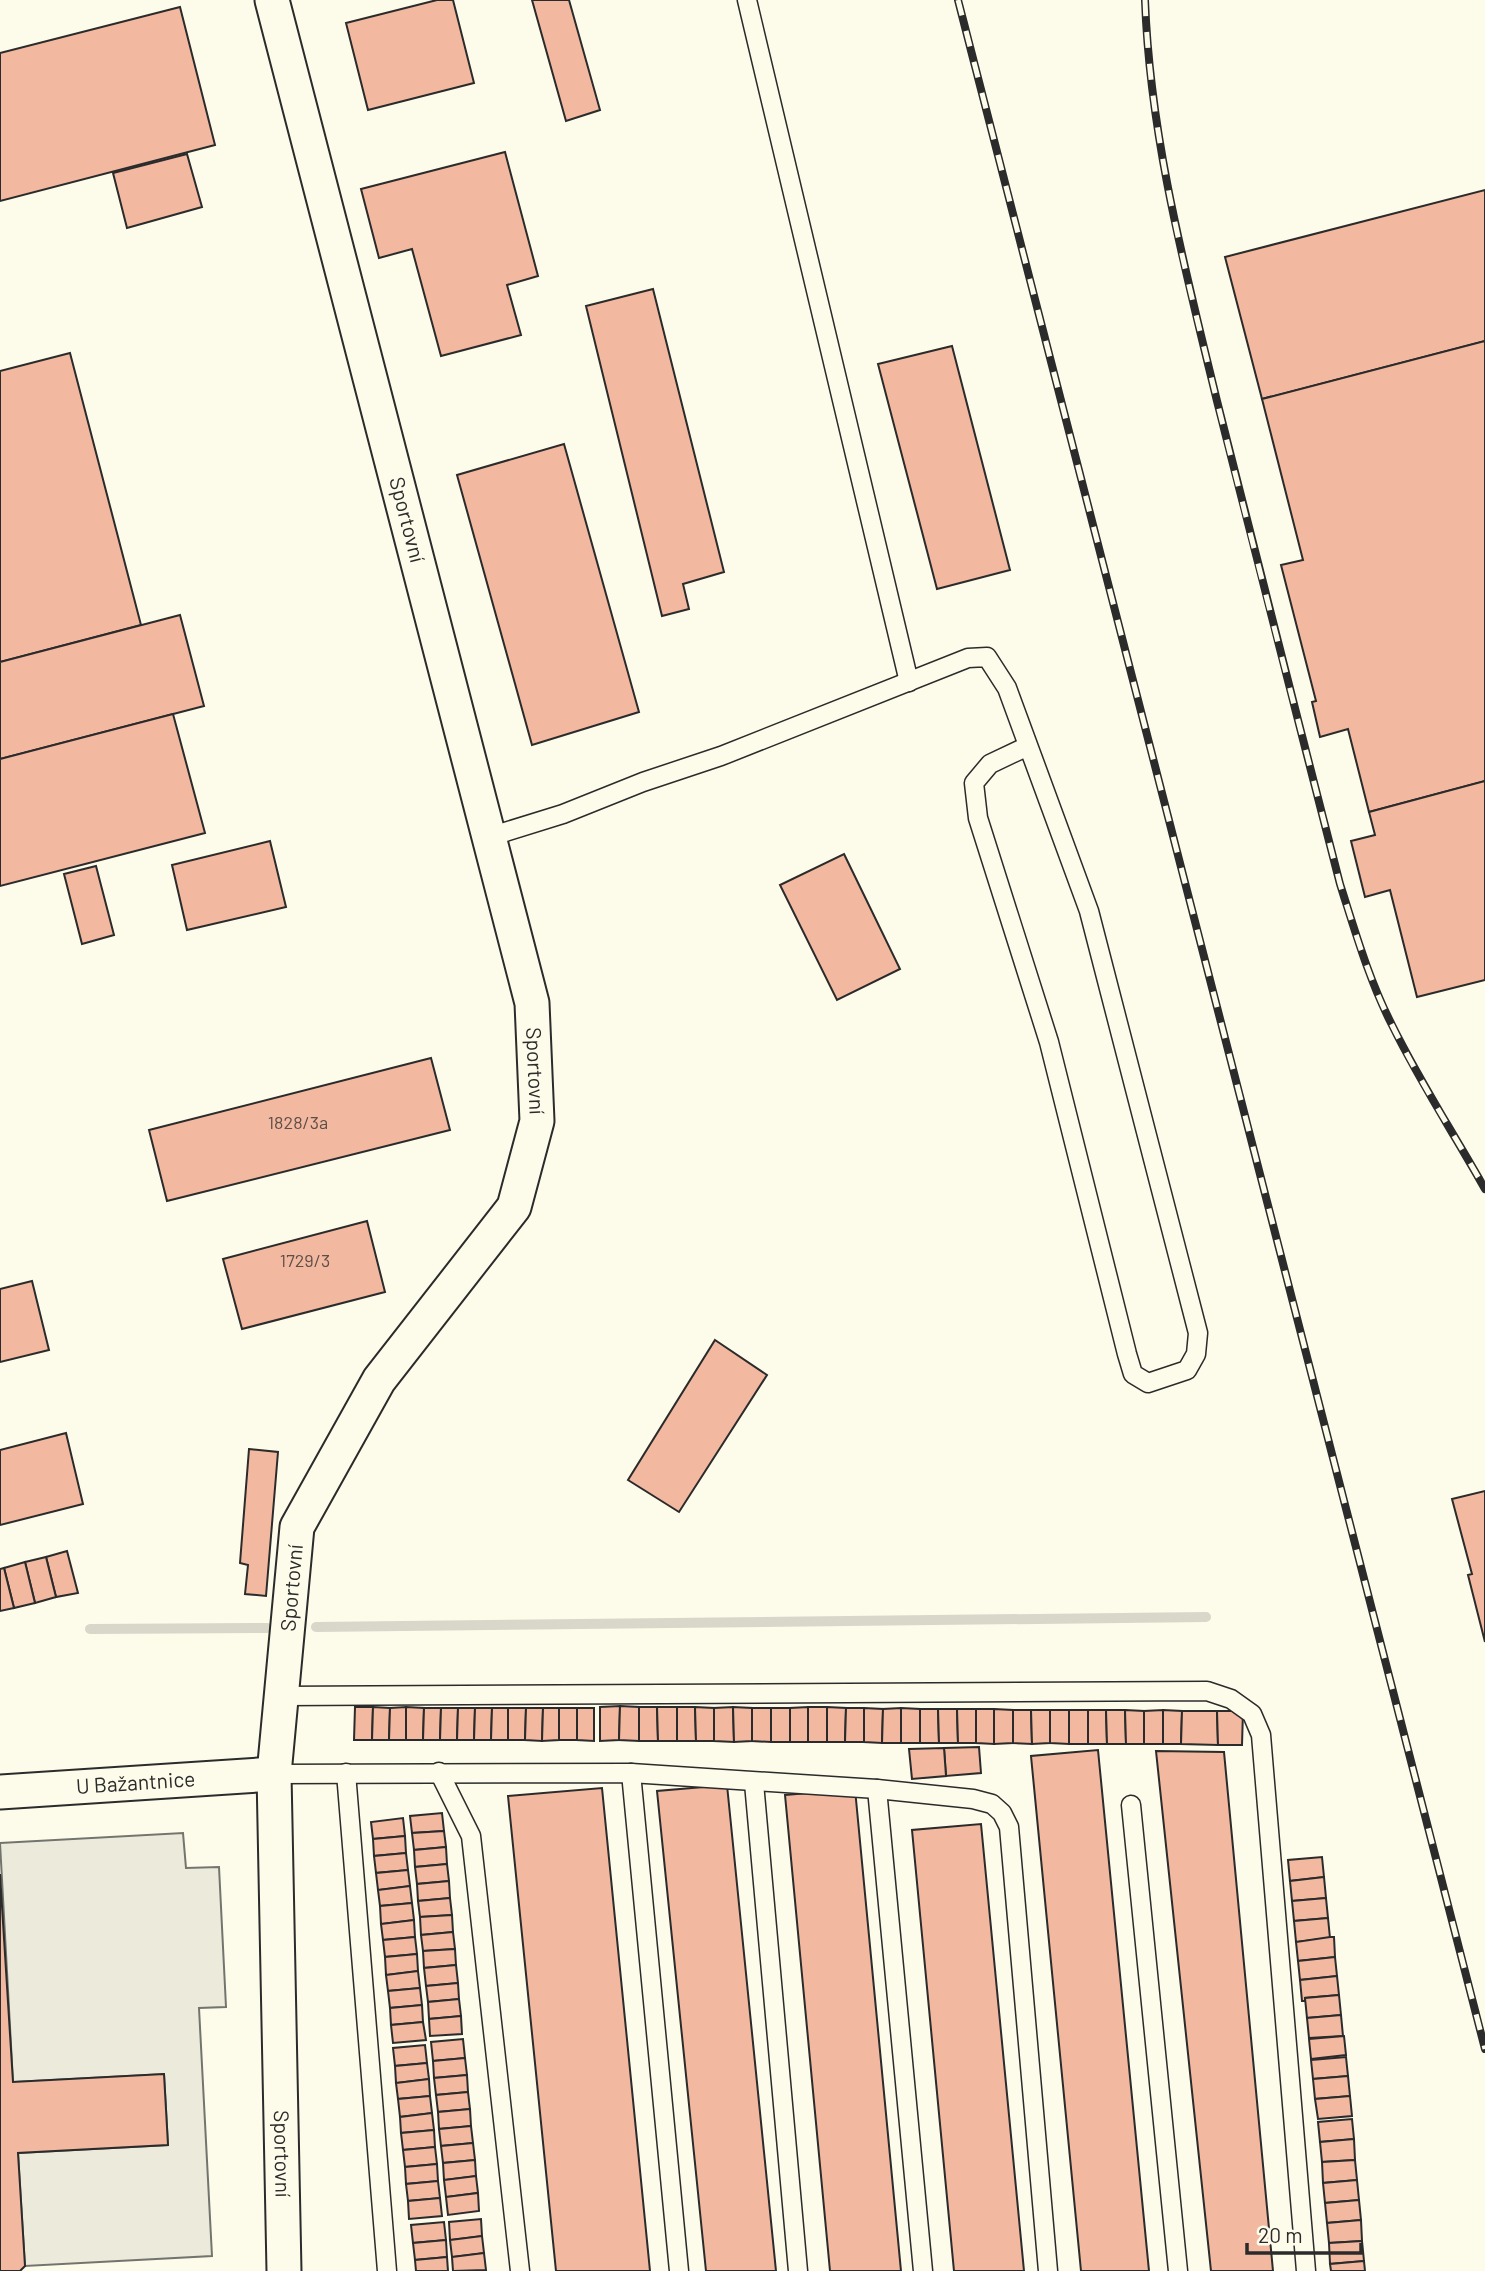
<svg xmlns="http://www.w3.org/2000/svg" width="1485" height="2271" font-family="Barlow,sans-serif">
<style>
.parking{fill:#eceadb;stroke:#74746e;stroke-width:2}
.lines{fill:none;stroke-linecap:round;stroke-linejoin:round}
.stream{stroke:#d8d7c9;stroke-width:10}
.building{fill:#f2b8a0;stroke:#2b2b2b;stroke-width:2}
.lane-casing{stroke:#2b2b2b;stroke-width:21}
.street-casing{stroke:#2b2b2b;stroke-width:37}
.lane{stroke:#fdfbea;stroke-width:18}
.street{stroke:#fdfbea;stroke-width:33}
.rail-casing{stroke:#2b2b2b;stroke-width:8}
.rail{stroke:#fdfbea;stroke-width:5;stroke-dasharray:16;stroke-linecap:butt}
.labels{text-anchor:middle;stroke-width:5;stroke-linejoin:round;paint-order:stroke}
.number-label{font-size:18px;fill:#5d4e48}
.street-label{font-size:21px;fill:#2b2b2b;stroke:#fdfbea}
</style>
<rect width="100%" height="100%" fill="#fdfbea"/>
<!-- parking -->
<polygon class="parking" points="183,1833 186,1868 219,1867 226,2007 199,2008 212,2256 25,2266 18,2153 168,2145 164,2074 13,2082 0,1843"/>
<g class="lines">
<!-- stream -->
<g class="stream">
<polyline points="316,1627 1206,1617"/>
<polyline points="90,1629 267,1628"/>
</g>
</g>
<!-- building -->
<g class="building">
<polygon points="437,0 453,0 474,83 368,110 346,23"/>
<polygon points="532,0 569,0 600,110 566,121"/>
<polygon points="180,7 215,145 0,201 0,53"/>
<polygon points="505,152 538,276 507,285 521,335 441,356 412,249 379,258 361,189"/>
<polygon points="187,154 202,207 127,228 113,173"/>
<polygon points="1485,190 1485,341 1262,399 1225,257"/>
<polygon points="653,289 724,572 683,584 689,609 662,616 586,306"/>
<polygon points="1485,341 1485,781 1369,812 1348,729 1320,737 1312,702 1316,701 1281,565 1303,560 1262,399"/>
<polygon points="952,346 1010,570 937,589 878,364"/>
<polygon points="70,353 141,625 0,662 0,371"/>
<polygon points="564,444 639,712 532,745 457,475"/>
<polygon points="180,615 204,706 0,759 0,662"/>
<polygon points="173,714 205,833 0,886 0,759"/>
<polygon points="1485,781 1485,980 1417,997 1390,890 1365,897 1351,841 1375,835 1369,812"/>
<polygon points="270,841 286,907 187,930 172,865"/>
<polygon points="844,854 900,969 837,1000 780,885"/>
<polygon points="96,866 114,935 82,944 64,874"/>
<polygon points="431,1058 450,1130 167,1201 149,1130"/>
<polygon points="367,1221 385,1292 242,1329 223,1259"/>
<polygon points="32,1281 49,1350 0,1362 0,1289"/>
<polygon points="715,1340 767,1375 679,1512 628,1480"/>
<polygon points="66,1433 83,1504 0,1525 0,1450"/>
<polygon points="249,1449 278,1452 266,1596 245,1594 248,1565 240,1563"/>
<polygon points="1485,1491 1485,1642 1468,1575 1472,1574 1452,1499"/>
<polygon points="67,1551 78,1593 56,1597 46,1557"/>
<polygon points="46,1557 56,1597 35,1603 25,1562"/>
<polygon points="25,1562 35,1603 14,1608 4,1568"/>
<polygon points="4,1568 14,1608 0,1611 0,1569"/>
<polygon points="620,1706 619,1740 600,1741 600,1707"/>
<polygon points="620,1706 639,1707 639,1741 619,1740"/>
<polygon points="355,1707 373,1707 372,1740 354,1740"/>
<polygon points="373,1707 390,1708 389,1740 372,1740"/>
<polygon points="406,1707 406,1740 389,1740 390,1708"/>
<polygon points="406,1707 424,1708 423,1740 406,1740"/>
<polygon points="639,1707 657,1707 658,1741 639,1741"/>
<polygon points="657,1707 677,1707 677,1741 658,1741"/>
<polygon points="677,1707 695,1707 696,1741 677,1741"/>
<polygon points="695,1707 714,1708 714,1741 696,1741"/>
<polygon points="733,1707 734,1742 714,1741 714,1708"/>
<polygon points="733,1707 752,1708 752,1741 734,1742"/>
<polygon points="808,1707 808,1742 790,1742 790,1708"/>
<rect x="808" y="1707" width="19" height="35"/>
<polygon points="827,1707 846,1708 845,1742 827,1742"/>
<polygon points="424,1708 441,1708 440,1740 423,1740"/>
<polygon points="441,1708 458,1708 457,1740 440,1740"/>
<polygon points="458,1708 475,1708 474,1740 457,1740"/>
<polygon points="475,1708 492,1708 491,1740 474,1740"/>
<polygon points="492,1708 508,1708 508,1740 491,1740"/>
<polygon points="508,1708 526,1708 525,1740 508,1740"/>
<polygon points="526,1708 543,1708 542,1741 525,1740"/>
<polygon points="543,1708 559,1708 559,1740 542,1741"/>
<rect x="559" y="1708" width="18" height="32"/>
<polygon points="577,1708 594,1708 594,1741 577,1740"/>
<polygon points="752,1708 771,1708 771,1742 752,1741"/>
<rect x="771" y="1708" width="19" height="34"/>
<polygon points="846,1708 864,1708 864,1742 845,1742"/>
<polygon points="864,1708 883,1709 882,1743 864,1742"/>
<polygon points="901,1708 901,1743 882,1743 883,1709"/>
<polygon points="901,1708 920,1709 920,1743 901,1743"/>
<polygon points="920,1709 938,1709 939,1743 920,1743"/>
<polygon points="938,1709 957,1709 958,1743 939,1743"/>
<polygon points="957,1709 976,1709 976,1743 958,1743"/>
<polygon points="976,1709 994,1709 994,1744 976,1743"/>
<polygon points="994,1709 1013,1710 1013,1743 994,1744"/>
<polygon points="1013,1710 1031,1710 1032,1744 1013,1743"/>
<polygon points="1031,1710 1050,1710 1050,1743 1032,1744"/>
<polygon points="1050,1710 1069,1710 1069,1744 1050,1743"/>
<rect x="1069" y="1710" width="19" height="34"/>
<polygon points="1088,1710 1106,1710 1107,1744 1088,1744"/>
<polygon points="1106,1710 1125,1710 1126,1744 1107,1744"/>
<polygon points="1125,1710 1144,1711 1144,1744 1126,1744"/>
<polygon points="1163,1710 1163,1744 1144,1744 1144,1711"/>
<polygon points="1163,1710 1182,1711 1181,1744 1163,1744"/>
<polygon points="1182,1711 1217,1711 1218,1745 1181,1744"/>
<polygon points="1217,1711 1243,1711 1242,1745 1218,1745"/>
<polygon points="979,1747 981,1773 946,1776 944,1748"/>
<polygon points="944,1748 946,1776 912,1779 909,1749"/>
<polygon points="1098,1750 1149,2271 1081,2271 1031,1756"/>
<polygon points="1156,1751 1224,1752 1273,2271 1211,2271"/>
<polygon points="727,1785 776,2271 706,2271 657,1791"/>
<polygon points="602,1788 650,2271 556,2271 508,1796"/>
<polygon points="855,1789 901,2271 830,2271 785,1795"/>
<polygon points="442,1813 444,1831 412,1833 410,1816"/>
<polygon points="403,1818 405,1836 373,1839 371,1822"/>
<polygon points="981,1824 1024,2271 954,2271 912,1830"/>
<polygon points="444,1831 446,1847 414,1850 412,1833"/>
<polygon points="405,1836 406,1853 374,1856 373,1839"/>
<polygon points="446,1847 447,1864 415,1867 414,1850"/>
<polygon points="406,1853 408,1870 376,1873 374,1856"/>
<polygon points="1322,1857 1324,1877 1290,1881 1288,1860"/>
<polygon points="447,1864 449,1881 417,1884 415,1867"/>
<polygon points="408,1870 410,1886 378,1890 376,1873"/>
<polygon points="0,1874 13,2082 164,2074 168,2145 18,2153 25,2266 20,2271 0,2271"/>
<polygon points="1324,1877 1326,1898 1292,1901 1290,1881"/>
<polygon points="449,1881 450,1898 418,1901 417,1884"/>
<polygon points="410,1886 412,1903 380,1906 378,1890"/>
<polygon points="450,1898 452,1915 420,1917 418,1901"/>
<polygon points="1326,1898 1328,1918 1294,1921 1292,1901"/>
<polygon points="412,1903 414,1920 381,1924 380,1906"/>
<polygon points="452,1915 453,1932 421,1935 420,1917"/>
<polygon points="1328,1918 1330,1938 1296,1942 1294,1921"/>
<polygon points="414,1920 415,1937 383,1940 381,1924"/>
<polygon points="453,1932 455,1949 423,1951 421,1935"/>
<polygon points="415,1937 417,1954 385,1957 383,1940"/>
<polygon points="1330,1937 1334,1937 1335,1957 1298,1961 1296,1942"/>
<polygon points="455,1949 456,1965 424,1968 423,1951"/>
<polygon points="417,1954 418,1971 386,1975 385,1957"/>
<polygon points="1335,1957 1337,1976 1300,1980 1298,1961"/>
<polygon points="456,1965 458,1983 426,1986 424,1968"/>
<polygon points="418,1971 420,1988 388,1991 386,1975"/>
<polygon points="1337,1976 1339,1995 1305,1998 1305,2001 1302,2001 1300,1980"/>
<polygon points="458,1983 459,1999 428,2002 426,1986"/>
<polygon points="420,1988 422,2005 390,2008 388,1991"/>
<polygon points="1339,1995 1341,2015 1307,2018 1305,1998"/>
<polygon points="459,1999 461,2016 429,2019 428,2002"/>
<polygon points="422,2005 423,2022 391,2025 390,2008"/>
<polygon points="1341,2015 1343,2036 1309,2038 1307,2018"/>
<polygon points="461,2016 462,2034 430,2036 429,2019"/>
<polygon points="423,2022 426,2040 393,2043 391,2025"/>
<polygon points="1344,2036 1346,2055 1311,2059 1309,2039"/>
<polygon points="463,2039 465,2058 433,2061 431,2042"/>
<polygon points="425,2045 427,2063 395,2066 393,2048"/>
<polygon points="1346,2057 1348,2076 1313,2079 1311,2060"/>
<polygon points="465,2058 467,2075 434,2078 433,2061"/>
<polygon points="427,2063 429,2079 396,2083 395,2066"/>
<polygon points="467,2075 468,2092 436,2095 434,2078"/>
<polygon points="1348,2076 1350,2096 1315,2099 1313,2079"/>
<polygon points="429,2079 430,2096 398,2099 396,2083"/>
<polygon points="468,2092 470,2109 438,2112 436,2095"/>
<polygon points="430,2096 432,2113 400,2117 398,2099"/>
<polygon points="1350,2096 1352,2116 1318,2119 1315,2099"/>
<polygon points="470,2109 471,2126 439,2129 438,2112"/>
<polygon points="432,2113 434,2130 401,2133 400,2117"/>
<polygon points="1352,2119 1354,2139 1320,2142 1318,2122"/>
<polygon points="471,2126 473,2143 441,2146 439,2129"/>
<polygon points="434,2130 435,2147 403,2150 401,2133"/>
<polygon points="1354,2139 1355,2160 1322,2162 1320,2142"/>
<polygon points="473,2143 475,2160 443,2163 441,2146"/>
<polygon points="435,2147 437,2164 405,2167 403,2150"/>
<polygon points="475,2160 476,2176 444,2180 443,2163"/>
<polygon points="1355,2160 1357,2180 1323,2183 1322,2162"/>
<polygon points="437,2164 438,2181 406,2184 405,2167"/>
<polygon points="476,2176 478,2193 446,2197 444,2180"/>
<polygon points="1357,2180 1359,2200 1325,2203 1323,2183"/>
<polygon points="438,2181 440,2198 408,2201 406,2184"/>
<polygon points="478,2193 479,2211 448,2215 446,2197"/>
<polygon points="440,2198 442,2216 409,2219 408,2201"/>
<polygon points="1359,2200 1361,2220 1327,2223 1325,2203"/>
<polygon points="481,2219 482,2236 450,2240 449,2222"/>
<polygon points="1361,2220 1362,2241 1329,2243 1327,2223"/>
<polygon points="444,2222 446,2240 413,2243 411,2225"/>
<polygon points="482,2236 484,2253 452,2257 450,2240"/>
<polygon points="446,2240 447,2257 415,2260 413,2243"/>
<polygon points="1362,2241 1364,2261 1330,2264 1329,2243"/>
<polygon points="484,2253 486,2270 453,2271 452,2257"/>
<polygon points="447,2257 448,2271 416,2271 415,2260"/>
<polygon points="1364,2261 1365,2271 1331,2271 1330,2264"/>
</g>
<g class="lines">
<defs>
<g id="lane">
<polyline points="747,0 909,682"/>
<polyline points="489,837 563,814 643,782 721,756 968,658 987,657 1007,688 1089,911 1198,1333 1196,1354 1187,1370 1148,1383 1133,1374 1127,1354 1049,1042 978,818 974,783 990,764 1028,746"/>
<polyline points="281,1696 1207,1691 1231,1699 1252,1714 1261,1735 1306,2271"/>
<polyline points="439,1772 471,1836 520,2271"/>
<polyline points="346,1773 387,2271"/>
<polyline points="631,1773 679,2271"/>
<polyline points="274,1774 631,1773 877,1789 973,1799 992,1804 1002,1813 1009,1827 1048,2271"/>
<polyline points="754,1783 798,2271"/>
<polyline points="877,1789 923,2271"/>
<polyline points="1131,1805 1178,2271"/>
</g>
<g id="street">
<path id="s1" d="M272,0L532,1003L537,1121L514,1207L379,1380L297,1527L274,1774L284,2271"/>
<path id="s2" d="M0,1792L274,1774"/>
</g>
</defs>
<!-- lane casing -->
<use href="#lane" class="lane-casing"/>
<!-- street casing -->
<use href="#street" class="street-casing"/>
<!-- lane -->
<use href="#lane" class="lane"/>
<!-- street -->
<use href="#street" class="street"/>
<defs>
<g id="rail">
<polyline points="958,0 1485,2049"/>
<path d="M1145,0C1150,137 1185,269 1217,401C1257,562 1299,723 1340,884C1355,931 1369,980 1392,1025C1420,1082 1454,1134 1485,1189"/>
</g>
</defs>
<!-- rail casing -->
<use href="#rail" class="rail-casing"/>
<!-- rail -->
<use href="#rail" class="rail"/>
</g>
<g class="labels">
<!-- number labels -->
<g class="number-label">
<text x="298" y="1129">1828/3a</text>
<text x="305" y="1267">1729/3</text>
</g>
<!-- street labels -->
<g class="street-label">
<text dy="7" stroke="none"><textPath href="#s1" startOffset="537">Sportovní</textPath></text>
<text dy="7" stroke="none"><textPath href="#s1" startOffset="1104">Sportovní</textPath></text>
<text transform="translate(292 1588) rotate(-85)" y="7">Sportovní</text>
<text dy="7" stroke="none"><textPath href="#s2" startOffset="136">U Bažantnice</textPath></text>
<text dy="7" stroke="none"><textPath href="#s1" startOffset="2259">Sportovní</textPath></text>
</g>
</g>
<!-- scale -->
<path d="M1247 2243v10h114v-10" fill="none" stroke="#2b2b2b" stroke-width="3.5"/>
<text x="1258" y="2243" font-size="21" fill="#2b2b2b" stroke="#fdfbea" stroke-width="5" paint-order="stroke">20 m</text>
</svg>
